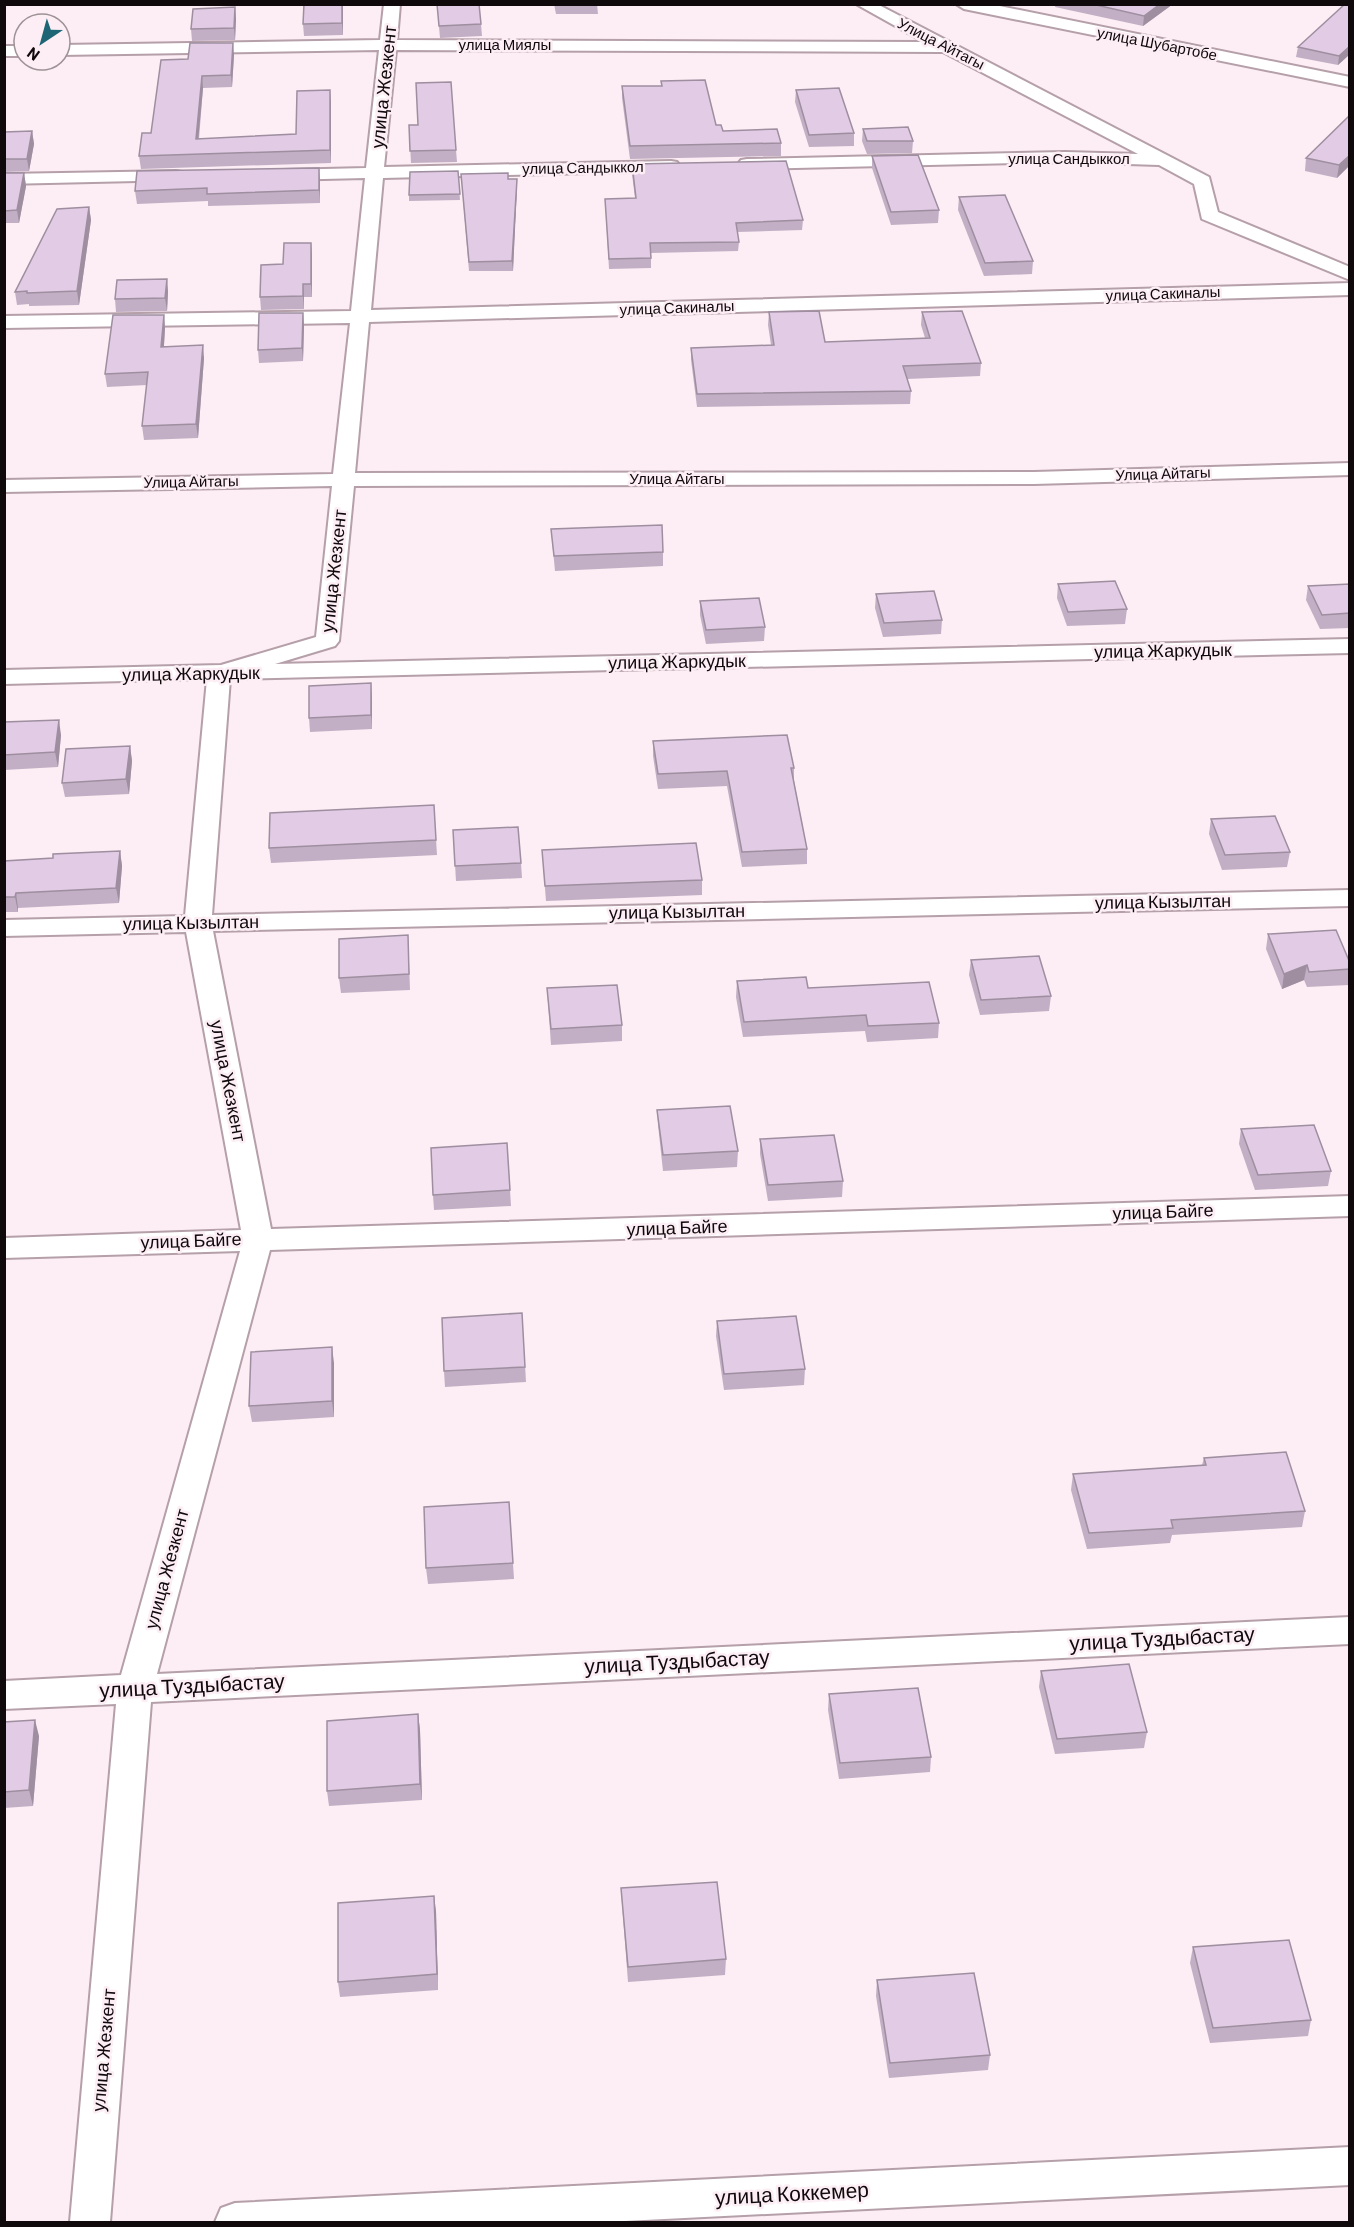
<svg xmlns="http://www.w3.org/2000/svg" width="1354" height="2227" font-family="Barlow,sans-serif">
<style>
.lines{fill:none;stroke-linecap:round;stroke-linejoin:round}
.street-casing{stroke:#b59fa9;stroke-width:4}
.street{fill:#fff;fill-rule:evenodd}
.wall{fill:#c2afc5}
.shaded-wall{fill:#9e8ea0}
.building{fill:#e2cbe5;stroke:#9e8ea0;stroke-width:1.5}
.labels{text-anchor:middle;stroke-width:5;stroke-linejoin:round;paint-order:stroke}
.far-street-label{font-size:15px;fill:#10090c;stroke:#fceef4}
.street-label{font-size:18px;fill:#10090c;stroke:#fceef4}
.near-street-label{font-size:21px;fill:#10090c;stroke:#fceef4}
</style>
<rect width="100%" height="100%" fill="#fceef4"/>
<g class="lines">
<defs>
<g id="street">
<polygon points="384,4 400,4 397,40 924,42 856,4 877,4 1209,177 1218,212 1350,267 1350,280 1202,219 1194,184 1159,165 1065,162 747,169 741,168 738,164 741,160 747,159 1065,152 1138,154 943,52 396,50 384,167 671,161 677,162 680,166 677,170 671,171 383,178 371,310 1350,283 1350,295 369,322 355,473 1034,472 1350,463 1350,475 1034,484 354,486 339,641 335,646 275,664 1350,639 1350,653 230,679 212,915 1350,890 1350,906 213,931 271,1229 1350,1196 1350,1216 270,1250 157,1674 1350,1617 1350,1644 151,1702 110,2222 70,2222 116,1704 4,1709 4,1681 121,1675 240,1251 4,1258 4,1238 241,1230 186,932 4,936 4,920 185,916 207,679 4,684 4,670 221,665 316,637 332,486 4,492 4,480 333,474 350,323 4,328 4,316 351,311 365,178 282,180 276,179 273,175 276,171 282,170 366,168 379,50 60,55 60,45 380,40"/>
<polygon points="956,4 990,4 1350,77 1350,87 964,9"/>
<rect x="4" y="46" width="20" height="10"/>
<polygon points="176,171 182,172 185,176 182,180 4,184 4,174"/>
<polygon points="1350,2147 1350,2185 605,2222 215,2222 221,2208 235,2203"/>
</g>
</defs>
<!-- street casing -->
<use href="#street" class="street-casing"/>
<!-- street -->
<use href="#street" class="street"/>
</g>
<!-- wall -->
<g class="wall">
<polygon points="343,4 343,35 304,36 303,24"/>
<polygon points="437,4 481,24 482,36 440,38"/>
<polygon points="554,4 597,4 598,14 556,14"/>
<polygon points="1056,4 1173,4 1143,26 1055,7"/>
<polygon points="1350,4 1350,54 1338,65 1296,57 1298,47"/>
<polygon points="235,7 236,19 235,40 192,41 191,29"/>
<polygon points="234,55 232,87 203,88 199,139 296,134 331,102 331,163 141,169 139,156 188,59"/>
<polygon points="661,81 723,131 781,143 781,156 630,159 622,98 622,86 661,86"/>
<polygon points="796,90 854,133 854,146 809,147 795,102"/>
<polygon points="1350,115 1350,165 1337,178 1305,171 1306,158"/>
<polygon points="409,125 456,150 457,162 411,163"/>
<polygon points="863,129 913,141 912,153 867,154 862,141"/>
<polygon points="32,131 34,144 29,171 4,172 4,132"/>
<polygon points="872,156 939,210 938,223 891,225 872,168"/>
<polygon points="632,164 803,220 802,230 737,232 739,242 738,251 651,253 651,268 609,269 605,199 635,198 632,174"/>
<polygon points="319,168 320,203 208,206 208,201 137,204 135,191"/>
<polygon points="458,171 460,200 409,201 409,195"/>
<polygon points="4,173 24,173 26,186 19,223 4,223"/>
<polygon points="461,174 508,179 517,179 513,271 469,271"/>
<polygon points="959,197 1033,261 1032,274 984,276 958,210"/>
<polygon points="89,207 91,220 79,305 29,306 29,304 17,305 15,292"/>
<polygon points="311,243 312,256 312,297 304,297 304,309 261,310 260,297 283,264"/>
<polygon points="167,279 168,292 167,311 116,312 115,299"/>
<polygon points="769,312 825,342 925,338 921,325 922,312 981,363 980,376 907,379 911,391 910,404 697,407 691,360 691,348 771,345 768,325"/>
<polygon points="303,313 304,326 303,361 259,363 258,350"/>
<polygon points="164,315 165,328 164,346 204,358 198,438 144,440 142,426 147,385 107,387 105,374"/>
<polygon points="551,529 663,552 663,566 555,571"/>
<polygon points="1058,584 1127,609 1125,624 1067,626 1057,598"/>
<polygon points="1350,584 1350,628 1320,629 1306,600 1308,586"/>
<polygon points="876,594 942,620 941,634 883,637 875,608"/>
<polygon points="700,601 765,627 764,641 706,644 700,615"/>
<polygon points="371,683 372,729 310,732 309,718"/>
<polygon points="4,722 61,735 58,767 4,770"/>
<polygon points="653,741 794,768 794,781 807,849 807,864 742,867 727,786 658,789 653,756"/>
<polygon points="130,746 132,761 129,794 65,797 62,783"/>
<polygon points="434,805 437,855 271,863 269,848"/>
<polygon points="1211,819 1290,852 1287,867 1222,870 1209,834"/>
<polygon points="453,830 521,863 522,878 456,881"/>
<polygon points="542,850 702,880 702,895 546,901"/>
<polygon points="120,851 122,866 119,903 18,908 18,912 4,912 4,861 53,858"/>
<polygon points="1268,934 1350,963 1349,985 1307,987 1304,980 1282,989 1266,949"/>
<polygon points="408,935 410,990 341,993 339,978"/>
<polygon points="971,960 1051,996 1049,1011 980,1015 969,975"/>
<polygon points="737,981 808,988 939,1023 938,1038 867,1042 865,1031 743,1037 736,997"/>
<polygon points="547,988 622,1025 622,1041 551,1045"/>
<polygon points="657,1110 738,1151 737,1167 663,1171 658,1125"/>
<polygon points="1241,1129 1331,1171 1328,1186 1255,1190 1239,1144"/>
<polygon points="760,1139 843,1181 842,1197 768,1201 760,1154"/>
<polygon points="507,1143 511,1206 434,1210 433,1195"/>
<polygon points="522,1313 526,1382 445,1387 444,1371"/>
<polygon points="717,1321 805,1369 804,1385 724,1390 716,1336"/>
<polygon points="334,1363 334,1417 252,1422 249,1406"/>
<polygon points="1204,1458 1305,1511 1302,1527 1172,1535 1170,1543 1087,1549 1071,1490 1073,1474 1202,1465"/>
<polygon points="509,1502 514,1579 428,1584 426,1568"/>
<polygon points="1041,1671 1147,1732 1144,1748 1055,1754 1039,1687"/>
<polygon points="829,1694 931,1757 930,1772 839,1779 828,1710"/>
<polygon points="418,1714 420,1730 422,1800 329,1806 327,1791"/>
<polygon points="4,1722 39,1736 33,1806 4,1808"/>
<polygon points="621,1888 726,1959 725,1975 628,1982 622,1904"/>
<polygon points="436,1911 438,1990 340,1997 338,1982"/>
<polygon points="1193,1947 1311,2020 1308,2036 1210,2043 1190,1963"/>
<polygon points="877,1980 990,2055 988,2070 889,2078 876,1996"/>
</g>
<!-- shaded-wall -->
<g class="shaded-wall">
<polygon points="342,4 343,4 343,35 342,23"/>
<polygon points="1160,4 1173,4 1143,26 1144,16"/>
<polygon points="235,7 236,19 235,40 234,28"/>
<polygon points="233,43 234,55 232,87 231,75"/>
<polygon points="1350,46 1350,54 1338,65 1339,56"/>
<polygon points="202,76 203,88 197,152 196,139"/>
<polygon points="330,90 331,102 331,163 330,150"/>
<polygon points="32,131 34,144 29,171 27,159"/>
<polygon points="1350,155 1350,165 1337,178 1339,165"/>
<polygon points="319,168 320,180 320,203 319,190"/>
<polygon points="24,173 26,186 19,223 17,210"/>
<polygon points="517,179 517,188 513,271 512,261"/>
<polygon points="89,207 91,220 79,305 77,291"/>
<polygon points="311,243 312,256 312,297 311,284"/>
<polygon points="167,279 168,292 167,311 165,298"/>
<polygon points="303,284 304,297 304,309 303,296"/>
<polygon points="303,313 304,326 303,361 302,348"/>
<polygon points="164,315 165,328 163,360 161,347"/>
<polygon points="203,345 204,358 198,438 196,424"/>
<polygon points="371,683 372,698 372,729 371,715"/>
<polygon points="59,720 61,735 58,767 55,752"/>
<polygon points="130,746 132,761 129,794 126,779"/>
<polygon points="120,851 122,866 119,903 116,888"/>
<polygon points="16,893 18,908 18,912 15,897"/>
<polygon points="1307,965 1304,980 1282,989 1284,974"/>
<polygon points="332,1347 334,1363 334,1417 332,1401"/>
<polygon points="418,1714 420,1730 422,1800 420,1784"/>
<polygon points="35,1720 39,1736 33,1806 29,1790"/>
<polygon points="434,1896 436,1911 438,1990 437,1974"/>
</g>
<!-- building -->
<g class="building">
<polygon points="304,4 342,4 342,23 303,24"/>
<polygon points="437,4 479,4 481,24 439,26"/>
<polygon points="1092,4 1160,4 1144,16"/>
<polygon points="1345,4 1350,4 1350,46 1339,56 1298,47"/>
<polygon points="235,7 234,28 191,29 193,9"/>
<polygon points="190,43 233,43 231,75 202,76 196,139 296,134 297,91 330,90 330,150 139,156 142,133 151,133 161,60 188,59"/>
<polygon points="705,80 716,125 721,125 723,131 777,129 781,143 630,146 622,86 662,86 661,81"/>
<polygon points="451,82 456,150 410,151 409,125 418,125 416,83"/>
<polygon points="839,88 854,133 809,135 796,90"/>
<polygon points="1350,115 1350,155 1339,165 1306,158"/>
<polygon points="908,127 913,141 867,141 863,129"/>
<polygon points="32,131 27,159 4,159 4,132"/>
<polygon points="918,155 939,210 891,212 872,156"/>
<polygon points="786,161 803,220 736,223 739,242 650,243 651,258 609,259 605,199 636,198 632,164"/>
<polygon points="319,168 319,190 207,194 207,188 135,191 137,171"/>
<polygon points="458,171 460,194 409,195 410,172"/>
<polygon points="4,173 24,173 17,210 4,211"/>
<polygon points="508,173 508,179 517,179 512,261 469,262 461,174"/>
<polygon points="1005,195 1033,261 985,263 959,197"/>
<polygon points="89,207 77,291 27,293 27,291 15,292 57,209"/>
<polygon points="284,243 311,243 311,284 303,284 303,296 260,297 261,265 283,264"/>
<polygon points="167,279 165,298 115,299 117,280"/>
<polygon points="819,311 825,342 930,338 922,312 962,311 981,363 903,366 911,391 697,394 691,348 774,345 769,312"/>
<polygon points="259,313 303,313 302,348 258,350"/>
<polygon points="113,315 164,315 161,347 203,345 196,424 142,426 148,372 105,374"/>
<polygon points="662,525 663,552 554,556 551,529"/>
<polygon points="1115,581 1127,609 1068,612 1058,584"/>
<polygon points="1350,584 1350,613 1322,615 1308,586"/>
<polygon points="934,591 942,620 884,623 876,594"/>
<polygon points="759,598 765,627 706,630 700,601"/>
<polygon points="371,683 371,715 309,718 309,686"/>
<polygon points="59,720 55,752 4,755 4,722"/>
<polygon points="787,735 794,768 791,768 807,849 742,852 727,771 658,774 653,741"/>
<polygon points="130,746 126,779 62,783 66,749"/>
<polygon points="434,805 436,840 269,848 270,813"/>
<polygon points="1275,816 1290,852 1225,855 1211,819"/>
<polygon points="518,827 521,863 455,866 453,830"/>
<polygon points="696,843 702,880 545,886 542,850"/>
<polygon points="120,851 116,888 16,893 15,897 4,897 4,861 53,858 53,854"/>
<polygon points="1336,930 1350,963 1350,969 1309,972 1307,965 1284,974 1268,934"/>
<polygon points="408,935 409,974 339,978 339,939"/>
<polygon points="1039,956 1051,996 981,1000 971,960"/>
<polygon points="806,977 808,988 929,982 939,1023 868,1026 866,1015 744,1022 737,981"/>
<polygon points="617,985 622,1025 551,1029 547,988"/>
<polygon points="730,1106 738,1151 663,1155 657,1110"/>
<polygon points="1314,1125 1331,1171 1258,1175 1241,1129"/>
<polygon points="834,1135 843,1181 768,1185 760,1139"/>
<polygon points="507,1143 510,1190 433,1195 431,1148"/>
<polygon points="522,1313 525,1367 444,1371 442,1318"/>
<polygon points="796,1316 805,1369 724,1374 717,1321"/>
<polygon points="332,1347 332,1401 249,1406 251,1352"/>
<polygon points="1286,1452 1305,1511 1171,1520 1173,1528 1089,1533 1073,1474 1206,1465 1204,1458"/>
<polygon points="509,1502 513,1563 426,1568 424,1507"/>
<polygon points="1129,1664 1147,1732 1057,1739 1041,1671"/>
<polygon points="918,1688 931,1757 840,1763 829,1694"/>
<polygon points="418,1714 420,1784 327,1791 327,1721"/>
<polygon points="35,1720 29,1790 4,1792 4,1722"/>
<polygon points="717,1882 726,1959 628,1967 621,1888"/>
<polygon points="434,1896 437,1974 338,1982 338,1903"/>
<polygon points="1289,1940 1311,2020 1213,2028 1193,1947"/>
<polygon points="974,1973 990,2055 890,2063 877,1980"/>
</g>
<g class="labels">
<!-- far-street labels -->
<g class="far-street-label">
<text transform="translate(941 44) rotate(27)" y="5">Улица Айтагы</text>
<text transform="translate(1157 44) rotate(11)" y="5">улица Шубартобе</text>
<text x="505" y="50">улица Миялы</text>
<text x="1069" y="164">улица Сандыккол</text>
<text transform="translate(583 168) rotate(-1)" y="5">улица Сандыккол</text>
<text transform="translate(1163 294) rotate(-2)" y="5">улица Сакиналы</text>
<text transform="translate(677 308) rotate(-2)" y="5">улица Сакиналы</text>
<text transform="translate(1163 474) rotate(-2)" y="5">Улица Айтагы</text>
<text x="677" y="484">Улица Айтагы</text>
<text transform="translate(191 482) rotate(-1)" y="5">Улица Айтагы</text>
</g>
<!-- street labels -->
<g class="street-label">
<text transform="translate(384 87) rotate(-84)" y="6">улица Жезкент</text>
<text transform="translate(334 571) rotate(-84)" y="6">улица Жезкент</text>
<text transform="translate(1163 651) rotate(-1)" y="6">улица Жаркудык</text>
<text transform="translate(677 662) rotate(-1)" y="6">улица Жаркудык</text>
<text transform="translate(191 674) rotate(-1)" y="6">улица Жаркудык</text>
<text transform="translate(1163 902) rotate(-1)" y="6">улица Кызылтан</text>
<text transform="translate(677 912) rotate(-1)" y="6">улица Кызылтан</text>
<text transform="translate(191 923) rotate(-1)" y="6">улица Кызылтан</text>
<text transform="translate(228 1081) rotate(79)" y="6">улица Жезкент</text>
<text transform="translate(1163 1212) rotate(-2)" y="6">улица Байге</text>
<text transform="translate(677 1228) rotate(-2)" y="6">улица Байге</text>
<text transform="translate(191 1241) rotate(-2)" y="6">улица Байге</text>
<text transform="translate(167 1569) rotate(-75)" y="6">улица Жезкент</text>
<text transform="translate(104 2050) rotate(-85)" y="6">улица Жезкент</text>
</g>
<!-- near-street labels -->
<g class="near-street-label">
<text transform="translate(1162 1639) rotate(-3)" y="7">улица Туздыбастау</text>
<text transform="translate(677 1662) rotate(-3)" y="7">улица Туздыбастау</text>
<text transform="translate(192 1686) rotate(-3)" y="7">улица Туздыбастау</text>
<text transform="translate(792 2194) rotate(-3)" y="7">улица Коккемер</text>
</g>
</g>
<!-- border -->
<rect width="1354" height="2227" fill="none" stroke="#10090c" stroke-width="12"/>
<!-- north arrow -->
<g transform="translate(42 42) rotate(216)"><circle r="28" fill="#fceef4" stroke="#9e9297" stroke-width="1.5"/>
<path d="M0-4.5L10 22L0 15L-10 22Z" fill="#1e6575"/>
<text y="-9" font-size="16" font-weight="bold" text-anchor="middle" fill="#10090c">N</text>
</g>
</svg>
